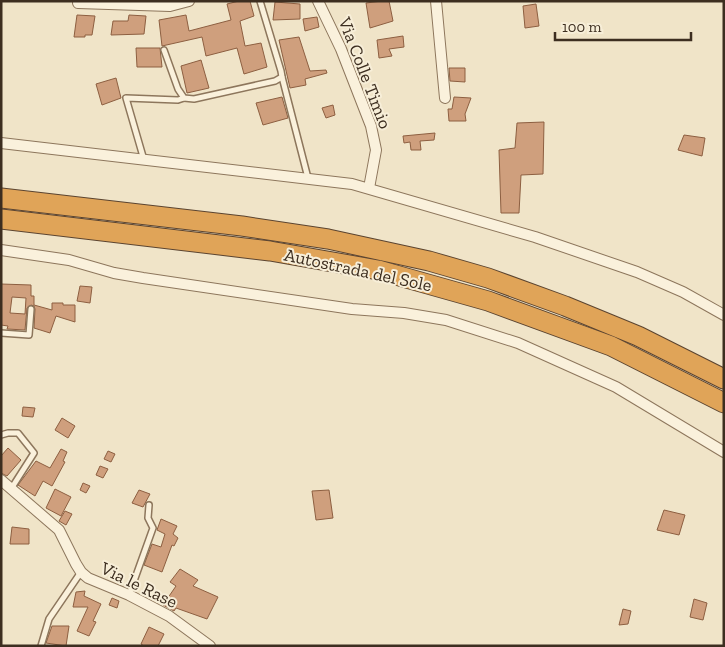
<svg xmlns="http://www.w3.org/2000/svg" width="725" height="647" font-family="'Zilla Slab',serif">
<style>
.building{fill:#cf9f7d;stroke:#8d5f41;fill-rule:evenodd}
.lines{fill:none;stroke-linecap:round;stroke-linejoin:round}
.service-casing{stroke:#8d765c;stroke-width:8}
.minor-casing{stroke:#8d765c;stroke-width:12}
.motorway-casing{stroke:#5b4430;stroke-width:21}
.service{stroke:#faf1dc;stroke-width:5}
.minor{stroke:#faf1dc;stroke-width:10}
.motorway{stroke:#e0a458;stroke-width:19}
.labels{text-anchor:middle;stroke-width:4;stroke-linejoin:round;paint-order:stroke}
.street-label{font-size:18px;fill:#3d2e20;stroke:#f7eed8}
</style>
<rect width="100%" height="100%" fill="#f0e4c8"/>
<!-- building -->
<g class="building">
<polygon points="239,1 250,1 254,16 240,21 245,46 261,43 267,67 244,74 237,48 206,56 202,37 162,46 159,20 186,15 189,31 231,20 227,4"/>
<polygon points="382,1 389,1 393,21 370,28 366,3"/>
<polygon points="275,2 300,4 300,19 273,20"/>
<polygon points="536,4 539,26 525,28 523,6"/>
<polygon points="77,15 95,16 92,35 85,35 85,37 74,37"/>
<polygon points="129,15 146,16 144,34 111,35 113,21 128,21"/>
<polygon points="317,17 319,27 305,31 303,19"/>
<polygon points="403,36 404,47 389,49 392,56 379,58 377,40"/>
<polygon points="299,37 310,71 326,70 327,73 305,79 306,85 290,88 279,40"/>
<polygon points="136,48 160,48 162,67 137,67"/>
<polygon points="201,60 209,88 187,93 181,66"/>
<polygon points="449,68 465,68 465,82 450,81"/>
<polygon points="116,78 121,98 102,105 96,84"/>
<polygon points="282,97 288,118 263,125 256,103"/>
<polygon points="454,97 471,98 465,114 466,121 449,121 448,109 452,109"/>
<polygon points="333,105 335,115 326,118 322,108"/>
<polygon points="544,122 543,174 521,175 519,213 501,213 499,150 515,148 517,123"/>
<polygon points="435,133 434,140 420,141 421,150 411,150 410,142 404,143 403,136"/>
<polygon points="684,135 705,138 702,156 678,150"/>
<path d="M1,284L31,285V296H34V305L52,310V303H63V305H75V322L56,316L50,333L34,328L35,309L34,306L31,305L27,308L25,330L7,329L8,326L1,325ZM12,297L26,298L25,314L10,313Z"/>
<polygon points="80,286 92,287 90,303 77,301"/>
<polygon points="23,407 35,408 33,417 22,416"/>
<polygon points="62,418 75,426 68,438 55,430"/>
<polygon points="8,448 21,460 7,476 1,473 1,456"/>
<polygon points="61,449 67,452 63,461 65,462 52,486 43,481 35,496 18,485 36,461 50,468"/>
<polygon points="108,451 115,454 111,462 104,459"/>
<polygon points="100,466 108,469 103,478 96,475"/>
<polygon points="83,483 90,486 86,493 80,490"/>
<polygon points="55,489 71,497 61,516 46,508"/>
<polygon points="139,490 150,494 143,507 132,503"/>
<polygon points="329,490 333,518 316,520 312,491"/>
<polygon points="664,510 685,515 679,535 657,530"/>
<polygon points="65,511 72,514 66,525 59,521"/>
<polygon points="161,519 177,526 173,534 178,538 174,546 172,545 162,572 144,565 152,544 161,547 165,534 157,530"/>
<polygon points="12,527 29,529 29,544 10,544"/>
<polygon points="180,569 198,580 193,586 218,597 207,619 176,608 174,611 163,605 176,586 170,582"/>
<polygon points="85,591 84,596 101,604 93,621 96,622 89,636 77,631 88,607 73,607 76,592"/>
<polygon points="112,598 119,601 117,608 109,605"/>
<polygon points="694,599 707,603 703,620 690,617"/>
<polygon points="623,609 631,611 628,624 619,625"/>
<polygon points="52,626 69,626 66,646 46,643"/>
<polygon points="149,627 164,634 158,646 144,646 141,644"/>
</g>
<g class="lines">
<defs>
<g id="service">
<polyline points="164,50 178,89 184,98 194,99 275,81 282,77 281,71 260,1"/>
<polyline points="282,77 308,178"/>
<polyline points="144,160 126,98 178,100 184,98"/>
<polyline points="1,333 29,335 31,309"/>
<polyline points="1,435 8,433 18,433 34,453 11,489"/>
<polyline points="129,595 153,528 148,518 149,505"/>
<polyline points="41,646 49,619 81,572"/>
</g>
<g id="minor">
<polyline points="318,1 341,49 371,126 376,150 369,188"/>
<polyline points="436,1 445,98"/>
<polyline points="78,3 170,6 189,1"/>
<polyline points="1,143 352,184 535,237 637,272 683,292 724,315"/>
<polyline points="1,250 69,260 114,273 143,278 352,309 404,313 446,320 518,343 616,387 724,452"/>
<polyline points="1,480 59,530 76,564 81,572 88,578 129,595 169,616 210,646"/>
</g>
<g id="motorway">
<polyline points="1,198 242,226 328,239 429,261 488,278 565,306 638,336 724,379"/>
<polyline points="1,219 270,251 378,270 488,301 611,346 724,403"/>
</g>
</defs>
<!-- service casing -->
<use href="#service" class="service-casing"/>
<!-- minor casing -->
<use href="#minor" class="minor-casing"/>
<!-- motorway casing -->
<use href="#motorway" class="motorway-casing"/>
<!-- service -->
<use href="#service" class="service"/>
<!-- minor -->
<use href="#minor" class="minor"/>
<!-- motorway -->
<use href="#motorway" class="motorway"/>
</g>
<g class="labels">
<!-- street labels -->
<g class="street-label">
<text transform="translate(365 73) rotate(69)" y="6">Via Colle Timio</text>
<text transform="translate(358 270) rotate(12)" y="6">Autostrada del Sole</text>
<text transform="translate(139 585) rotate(26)" y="6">Via le Rase</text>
</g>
</g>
<!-- border -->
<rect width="725" height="647" fill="none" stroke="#3d2e20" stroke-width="5"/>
<!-- scale -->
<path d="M555 32v8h136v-8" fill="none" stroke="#3d2e20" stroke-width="2.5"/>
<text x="562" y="32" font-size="15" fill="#3d2e20" stroke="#f7eed8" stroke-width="4" paint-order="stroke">100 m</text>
</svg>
